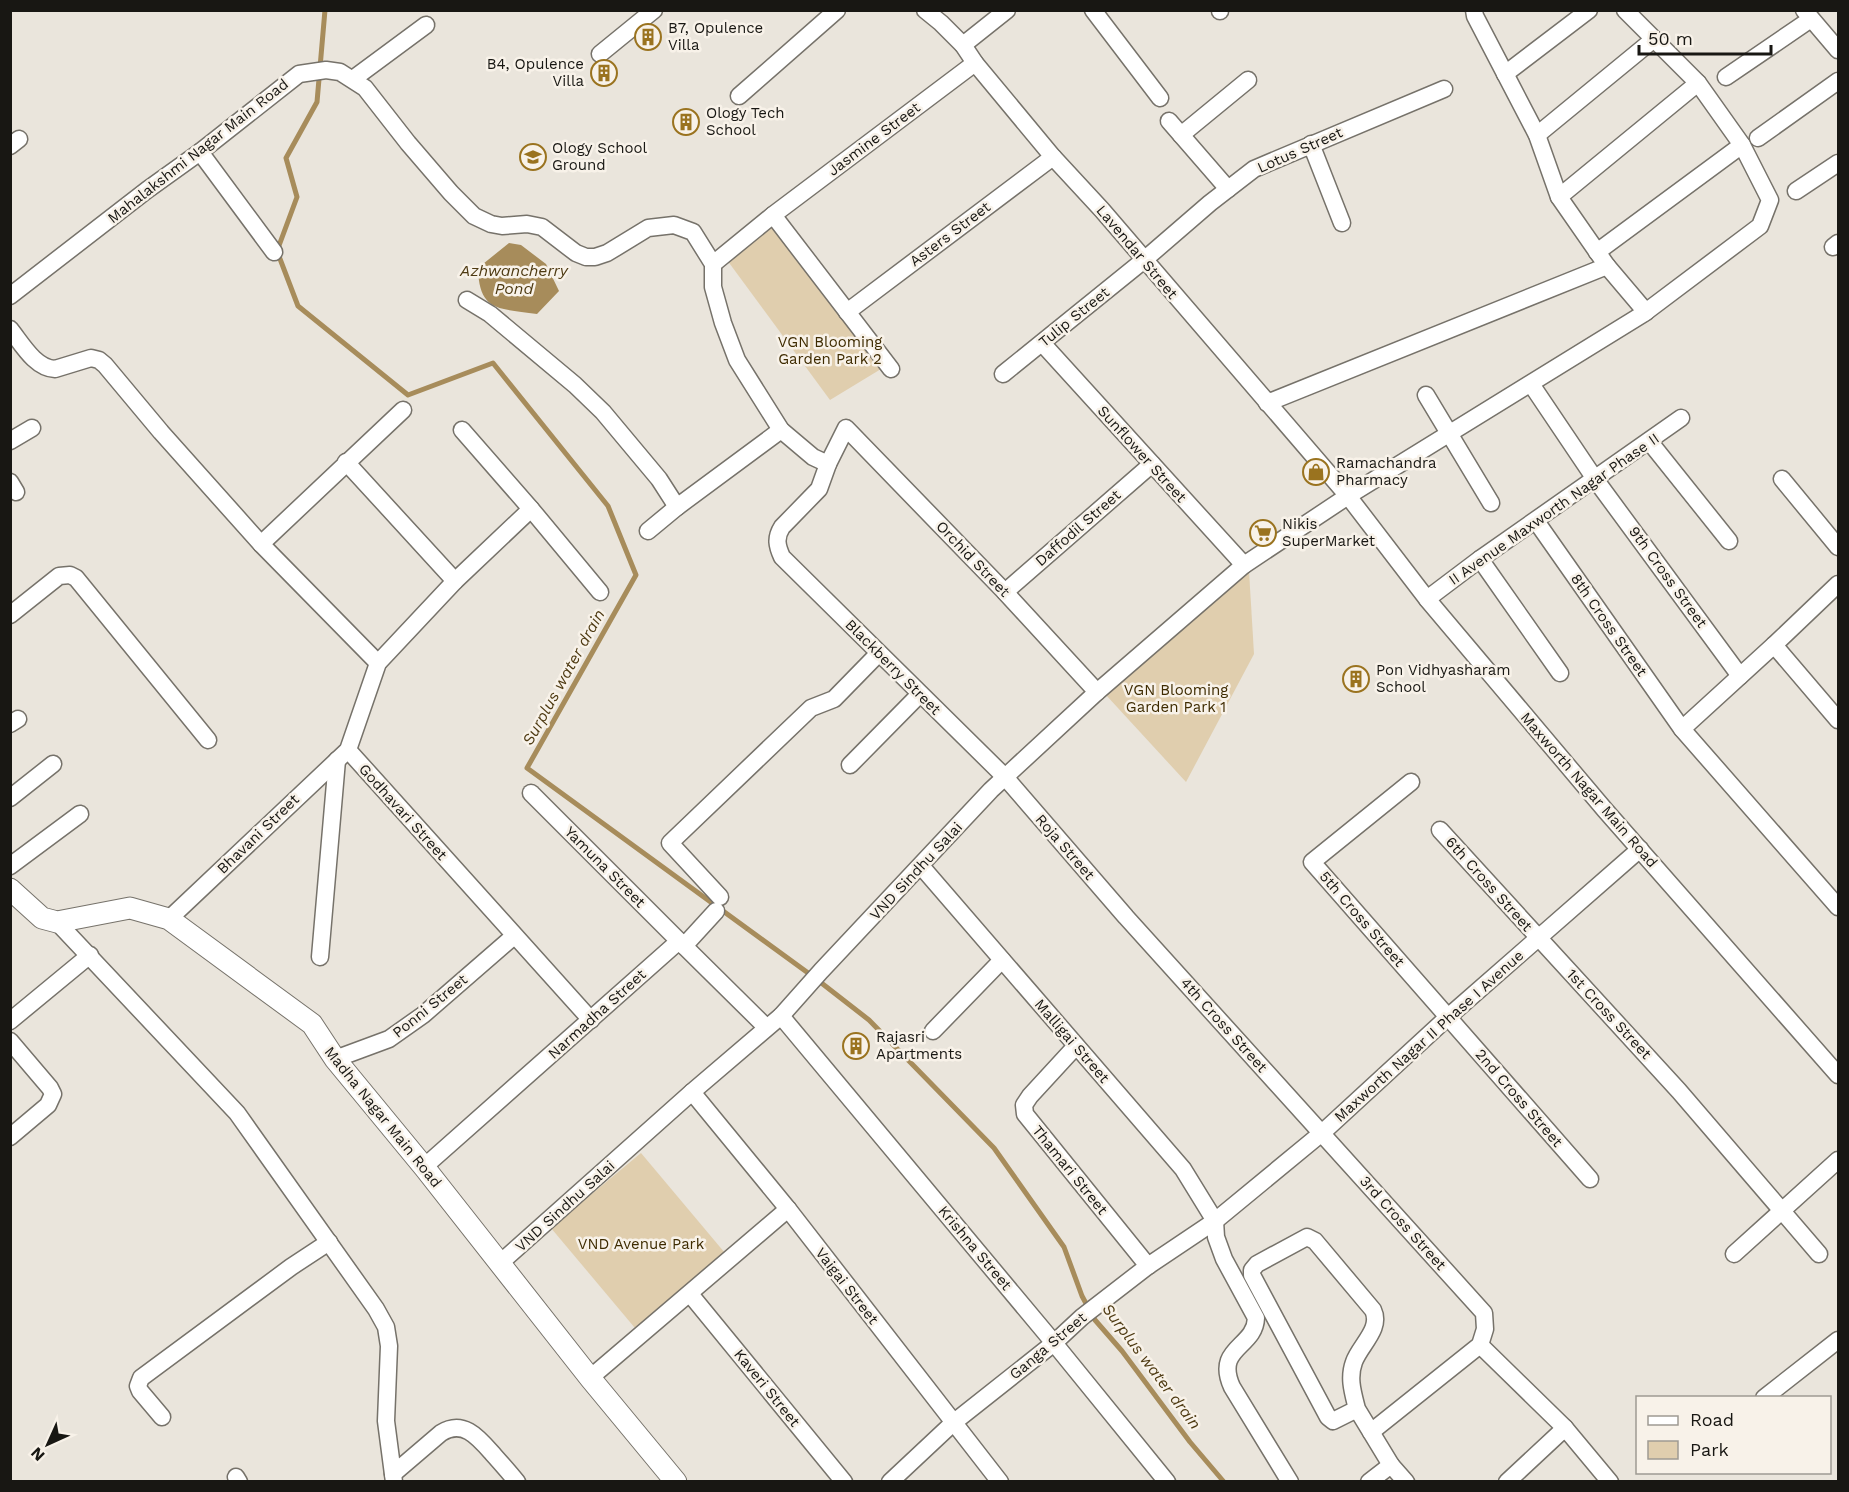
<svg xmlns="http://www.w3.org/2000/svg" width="1849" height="1492" font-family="'Work Sans',sans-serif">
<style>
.green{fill:#e0ceae}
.water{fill:#a78c5b}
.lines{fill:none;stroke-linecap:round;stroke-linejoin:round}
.stream{stroke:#a78c5b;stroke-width:5}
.minor-casing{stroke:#76726a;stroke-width:19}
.tertiary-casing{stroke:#76726a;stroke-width:23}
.minor{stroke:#fff;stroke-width:16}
.tertiary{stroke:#fff;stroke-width:21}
.labels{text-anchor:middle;stroke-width:5;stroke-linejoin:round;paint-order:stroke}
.poi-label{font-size:15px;fill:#181713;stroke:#f8f2e9;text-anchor:start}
.street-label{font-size:15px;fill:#181713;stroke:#f8f2e9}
.park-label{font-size:15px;fill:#3e2b01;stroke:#f8f2e9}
.water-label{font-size:16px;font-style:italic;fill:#4e3a12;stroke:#f8f2e9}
</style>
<rect width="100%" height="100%" fill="#eae5dc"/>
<!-- green -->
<g class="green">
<polygon points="772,228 881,369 830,400 727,260"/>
<polygon points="1249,571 1254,654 1186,782 1106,695"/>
<polygon points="641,1153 730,1259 640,1334 551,1228"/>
</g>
<!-- water -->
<path class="water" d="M509,243L521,245L546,264L559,291L537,314C500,308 479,313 478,268Z"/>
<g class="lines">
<!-- stream -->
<polyline class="stream" points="325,10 317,102 286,158 297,197 277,251 298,306 408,395 493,363 608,506 636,575 527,768 815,978 869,1020 994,1148 1064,1247 1082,1296 1095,1320 1122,1351 1190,1442 1224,1482"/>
<defs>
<g id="minor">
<polyline points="925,10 941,23 963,45 975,63 1053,157 1102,210 1348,496 1427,599 1605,810 1838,1075"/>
<polyline points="1093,10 1160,98"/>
<polyline points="1220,10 1220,11"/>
<polyline points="1804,10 1838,50"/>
<polyline points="963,45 1007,10"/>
<polyline points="600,54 654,10"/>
<polyline points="1505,74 1589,10"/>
<polyline points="1726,77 1811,19"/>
<polyline points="353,79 426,25"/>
<polyline points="739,96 837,10"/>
<polyline points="1169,121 1228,189"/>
<polyline points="1181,135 1248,80"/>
<polyline points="1537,135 1654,39"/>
<polyline points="1758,138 1838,81"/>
<polyline points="1311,144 1342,223"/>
<polyline points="10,146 19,139"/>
<polyline points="200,152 274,252"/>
<polyline points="1796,191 1838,163"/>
<polyline points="1559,197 1698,83"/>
<polyline points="773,215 891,369"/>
<polyline points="1833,247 1838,243"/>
<polyline points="1597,252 1742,145"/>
<polyline points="713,264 773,215 975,63"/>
<polyline points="1607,266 1646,312"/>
<polyline points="10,296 147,190 200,152 299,74 326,70 340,72 365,88 408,143 451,193 474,216 491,224 502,226 527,224 542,227 576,253 586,257 595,257 607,253 648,228 674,225 693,232 713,264 713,287 723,323 737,360 781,430 813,457 828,464"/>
<polyline points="467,300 490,314 575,385 603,412 659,479 677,507"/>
<polyline points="847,312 1053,157"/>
<path d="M10,329C22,344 35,368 55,369L91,358L99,360L105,365L161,432L261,544L378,663"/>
<polyline points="1042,343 1244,565"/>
<polyline points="1003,374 1144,260 1210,203 1254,169 1444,89"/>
<polyline points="1531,384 1595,479 1740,676"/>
<polyline points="1426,395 1491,503"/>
<polyline points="1267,403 1607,266 1559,197 1537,135 1475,16 1474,10"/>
<polyline points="10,441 32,428"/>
<polyline points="1649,441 1729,541"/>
<polyline points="346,462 455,581"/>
<polyline points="1782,479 1838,547"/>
<polyline points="10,482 16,492"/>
<polyline points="531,509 600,592"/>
<polyline points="1536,521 1682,729"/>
<polyline points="648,531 677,507 781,430"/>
<polyline points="261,544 403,410"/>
<polyline points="1480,559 1560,673"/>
<polyline points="1005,592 1152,464"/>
<polyline points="1427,599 1480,559 1681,418"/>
<polyline points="10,615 59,576 70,575 76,578 208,740"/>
<polyline points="1774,645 1838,584"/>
<path d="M1097,692L1005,592L846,428L828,464L819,489L782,527C775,538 777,546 782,557L1005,777L1126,917L1484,1313L1485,1329L1480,1345L1371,1432"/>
<polyline points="1838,720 1774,645 1682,729 1838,907"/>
<polyline points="10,724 18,719"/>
<polyline points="348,750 591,1020"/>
<polyline points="850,765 920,694"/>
<polyline points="1411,782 1312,862 1590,1179"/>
<polyline points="531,793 679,941"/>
<polyline points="10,798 53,764"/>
<polyline points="1440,830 1679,1091 1819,1254"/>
<polyline points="10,866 80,814"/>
<path d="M921,866L1183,1169L1215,1221L1216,1237L1224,1259L1256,1318C1255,1348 1214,1347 1232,1387L1290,1482"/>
<polyline points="720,897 670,843 811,708 834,699 879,653"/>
<polyline points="169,919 348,750 378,663 455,581 531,509 462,430"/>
<polyline points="57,922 237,1113 376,1309 386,1327 389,1346 386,1421 394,1482"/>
<polyline points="684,946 716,911"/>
<polyline points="320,957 337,760"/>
<polyline points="781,1016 1054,1343 1167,1482"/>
<polyline points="10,1021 90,955"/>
<polyline points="933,1031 1002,960"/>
<polyline points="10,1041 50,1088 53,1094 48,1105 10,1137"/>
<polyline points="1076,1046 1030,1096 1024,1105 1025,1114 1148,1266"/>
<polyline points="335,1059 389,1039 423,1015 514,936"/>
<polyline points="692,1092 788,1209 1000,1482"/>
<polyline points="424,1167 679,941 766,1027"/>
<polyline points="1734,1254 1838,1160"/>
<polyline points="499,1264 692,1092 781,1016 821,971 991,790 1097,692 1244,565 1348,496 1643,314 1760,226 1770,200 1742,145 1698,83 1625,10"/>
<polyline points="690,1294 844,1482"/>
<polyline points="1480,1345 1565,1428"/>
<polyline points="590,1378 788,1209"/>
<polyline points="1764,1398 1838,1340"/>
<path d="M1357,1409C1353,1393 1348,1378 1354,1362C1360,1345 1382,1329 1373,1310L1315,1241L1307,1237L1257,1264L1252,1270V1275L1328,1417L1333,1421L1357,1409L1391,1465"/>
<polyline points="162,1417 140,1391 138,1386 141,1378 291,1267 329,1242"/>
<path d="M393,1474L441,1433C463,1419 478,1437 492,1453C500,1462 509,1472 517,1482"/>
<polyline points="236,1477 239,1482"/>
<polyline points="890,1482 953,1423 1054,1343 1082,1317 1148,1266 1215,1221 1323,1132 1448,1017 1640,849"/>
<polyline points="1369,1482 1391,1465 1406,1482"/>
<polyline points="1507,1482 1565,1428 1610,1482"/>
</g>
<polyline id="tertiary" points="10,889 42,918 57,922 130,908 169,919 312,1024 335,1059 424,1167 590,1378 676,1482"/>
</defs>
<!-- minor casing -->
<use href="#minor" class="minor-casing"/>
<!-- tertiary casing -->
<use href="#tertiary" class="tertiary-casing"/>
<!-- minor -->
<use href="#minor" class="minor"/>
<!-- tertiary -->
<use href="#tertiary" class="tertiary"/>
</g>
<!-- icons -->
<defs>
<symbol id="building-ring" viewBox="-11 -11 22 22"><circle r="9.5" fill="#f8f2e9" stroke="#9a731f" stroke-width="1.5"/><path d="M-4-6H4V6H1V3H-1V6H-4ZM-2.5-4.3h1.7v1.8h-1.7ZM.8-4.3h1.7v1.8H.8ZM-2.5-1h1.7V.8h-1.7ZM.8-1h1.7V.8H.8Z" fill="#9a731f"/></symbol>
<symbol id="school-ring" viewBox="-11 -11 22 22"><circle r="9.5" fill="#f8f2e9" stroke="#9a731f" stroke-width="1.5"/><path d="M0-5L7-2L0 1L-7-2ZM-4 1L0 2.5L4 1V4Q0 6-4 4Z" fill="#9a731f"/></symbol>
<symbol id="shop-ring" viewBox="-11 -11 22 22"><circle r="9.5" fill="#f8f2e9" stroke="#9a731f" stroke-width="1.5"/><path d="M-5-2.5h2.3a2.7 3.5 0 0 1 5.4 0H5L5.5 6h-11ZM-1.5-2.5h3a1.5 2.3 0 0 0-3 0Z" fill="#9a731f"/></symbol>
<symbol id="supermarket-ring" viewBox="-11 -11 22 22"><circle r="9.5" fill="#f8f2e9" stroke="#9a731f" stroke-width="1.5"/><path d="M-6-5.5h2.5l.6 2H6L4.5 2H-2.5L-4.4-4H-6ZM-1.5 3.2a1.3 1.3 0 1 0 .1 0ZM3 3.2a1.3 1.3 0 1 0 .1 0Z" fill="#9a731f"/></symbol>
</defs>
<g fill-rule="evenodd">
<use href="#building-ring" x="633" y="22" width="30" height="30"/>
<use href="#building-ring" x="589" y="58" width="30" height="30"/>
<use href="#building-ring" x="671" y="107" width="30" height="30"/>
<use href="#school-ring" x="518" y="142" width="30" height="30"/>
<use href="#shop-ring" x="1301" y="457" width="30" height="30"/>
<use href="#supermarket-ring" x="1248" y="518" width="30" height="30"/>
<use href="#building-ring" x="1341" y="664" width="30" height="30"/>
<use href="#building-ring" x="841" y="1031" width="30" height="30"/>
</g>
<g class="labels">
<!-- poi labels -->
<g class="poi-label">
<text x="668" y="33">B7, Opulence<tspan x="668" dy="17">Villa</tspan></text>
<text x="584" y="69" text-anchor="end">B4, Opulence<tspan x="584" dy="17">Villa</tspan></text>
<text x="706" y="118">Ology Tech<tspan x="706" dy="17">School</tspan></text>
<text x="552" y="153">Ology School<tspan x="552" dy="17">Ground</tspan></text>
<text x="1336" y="468">Ramachandra<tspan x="1336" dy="17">Pharmacy</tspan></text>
<text x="1282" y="529">Nikis<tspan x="1282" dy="17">SuperMarket</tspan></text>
<text x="1376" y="675">Pon Vidhyasharam<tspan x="1376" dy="17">School</tspan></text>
<text x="876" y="1042">Rajasri<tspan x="876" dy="17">Apartments</tspan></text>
</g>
<!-- street labels -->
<g class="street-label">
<text transform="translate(874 139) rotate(-37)" y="5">Jasmine Street</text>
<text transform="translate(1300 150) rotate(-24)" y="5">Lotus Street</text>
<text transform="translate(198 151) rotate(-38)" y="5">Mahalakshmi Nagar Main Road</text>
<text transform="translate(950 234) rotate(-37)" y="5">Asters Street</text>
<text transform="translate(1137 252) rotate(50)" y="5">Lavendar Street</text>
<text transform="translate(1074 317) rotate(-39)" y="5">Tulip Street</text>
<text transform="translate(1142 454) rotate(48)" y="5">Sunflower Street</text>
<text transform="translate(1554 509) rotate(-35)" y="5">II Avenue Maxworth Nagar Phase II</text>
<text transform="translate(1078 528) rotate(-41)" y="5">Daffodil Street</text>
<text transform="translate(973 559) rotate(46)" y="5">Orchid Street</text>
<text transform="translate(1668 577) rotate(54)" y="5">9th Cross Street</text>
<text transform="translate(1609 625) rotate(55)" y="5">8th Cross Street</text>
<text transform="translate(893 667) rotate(45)" y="5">Blackberry Street</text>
<text transform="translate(1589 790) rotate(49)" y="5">Maxworth Nagar Main Road</text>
<text transform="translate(403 812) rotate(48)" y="5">Godhavari Street</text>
<text transform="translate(258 834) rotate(-44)" y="5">Bhavani Street</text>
<text transform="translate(1065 847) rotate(49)" y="5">Roja Street</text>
<text transform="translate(605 867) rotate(45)" y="5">Yamuna Street</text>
<text transform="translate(916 871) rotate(-47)" y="5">VND Sindhu Salai</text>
<text transform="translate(1489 884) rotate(48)" y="5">6th Cross Street</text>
<text transform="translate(1362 919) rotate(49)" y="5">5th Cross Street</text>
<text transform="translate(430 1006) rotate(-39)" y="5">Ponni Street</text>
<text transform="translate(597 1014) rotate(-42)" y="5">Narmadha Street</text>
<text transform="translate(1609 1014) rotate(47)" y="5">1st Cross Street</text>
<text transform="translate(1224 1025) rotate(48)" y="5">4th Cross Street</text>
<text transform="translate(1429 1036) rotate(-42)" y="5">Maxworth Nagar II Phase I Avenue</text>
<text transform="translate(1072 1041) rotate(49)" y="5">Malligai Street</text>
<text transform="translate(1519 1098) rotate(49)" y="5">2nd Cross Street</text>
<text transform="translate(383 1117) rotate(51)" y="5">Madha Nagar Main Road</text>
<text transform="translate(1070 1170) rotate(51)" y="5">Thamari Street</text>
<text transform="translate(565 1206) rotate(-42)" y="5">VND Sindhu Salai</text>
<text transform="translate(1403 1223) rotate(48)" y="5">3rd Cross Street</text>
<text transform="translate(975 1248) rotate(50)" y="5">Krishna Street</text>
<text transform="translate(847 1286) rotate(52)" y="5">Vaigai Street</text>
<text transform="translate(1048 1346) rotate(-40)" y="5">Ganga Street</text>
<text transform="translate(767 1388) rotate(51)" y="5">Kaveri Street</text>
</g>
<!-- park labels -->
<g class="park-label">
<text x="830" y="347">VGN Blooming<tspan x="830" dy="17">Garden Park 2</tspan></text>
<text x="1176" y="695">VGN Blooming<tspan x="1176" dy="17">Garden Park 1</tspan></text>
<text x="641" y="1249">VND Avenue Park</text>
</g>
<!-- water labels -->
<g class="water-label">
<text x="514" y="276">Azhwancherry<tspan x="514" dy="18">Pond</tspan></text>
<text transform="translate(563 677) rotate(-61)" y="6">Surplus water drain</text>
<text transform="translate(1152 1366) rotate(53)" y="6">Surplus water drain</text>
</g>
</g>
<!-- border -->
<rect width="1849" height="1492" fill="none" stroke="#181713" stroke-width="24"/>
<!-- legend -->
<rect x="1636" y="1396" width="195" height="78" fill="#f8f2e9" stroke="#9e9a93" stroke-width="1.5"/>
<rect x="1648" y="1416" width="30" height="9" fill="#ffffff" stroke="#9e9a93" stroke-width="1.5"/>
<text x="1690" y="1426" font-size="18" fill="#181713">Road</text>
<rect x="1648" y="1441" width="30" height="18" fill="#e0ceae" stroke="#9e9a93" stroke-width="1.5"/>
<text x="1690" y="1456" font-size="18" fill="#181713">Park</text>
<!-- north arrow -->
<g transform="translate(48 1444) rotate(225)" stroke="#f8f2e9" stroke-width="4.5" paint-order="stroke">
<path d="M0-4.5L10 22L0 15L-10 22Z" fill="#181713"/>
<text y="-9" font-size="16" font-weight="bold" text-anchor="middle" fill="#181713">N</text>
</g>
<!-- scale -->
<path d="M1639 45v9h132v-9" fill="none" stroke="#181713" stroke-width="3"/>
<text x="1648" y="45" font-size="18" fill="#181713" stroke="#f8f2e9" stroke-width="4.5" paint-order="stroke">50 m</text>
</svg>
